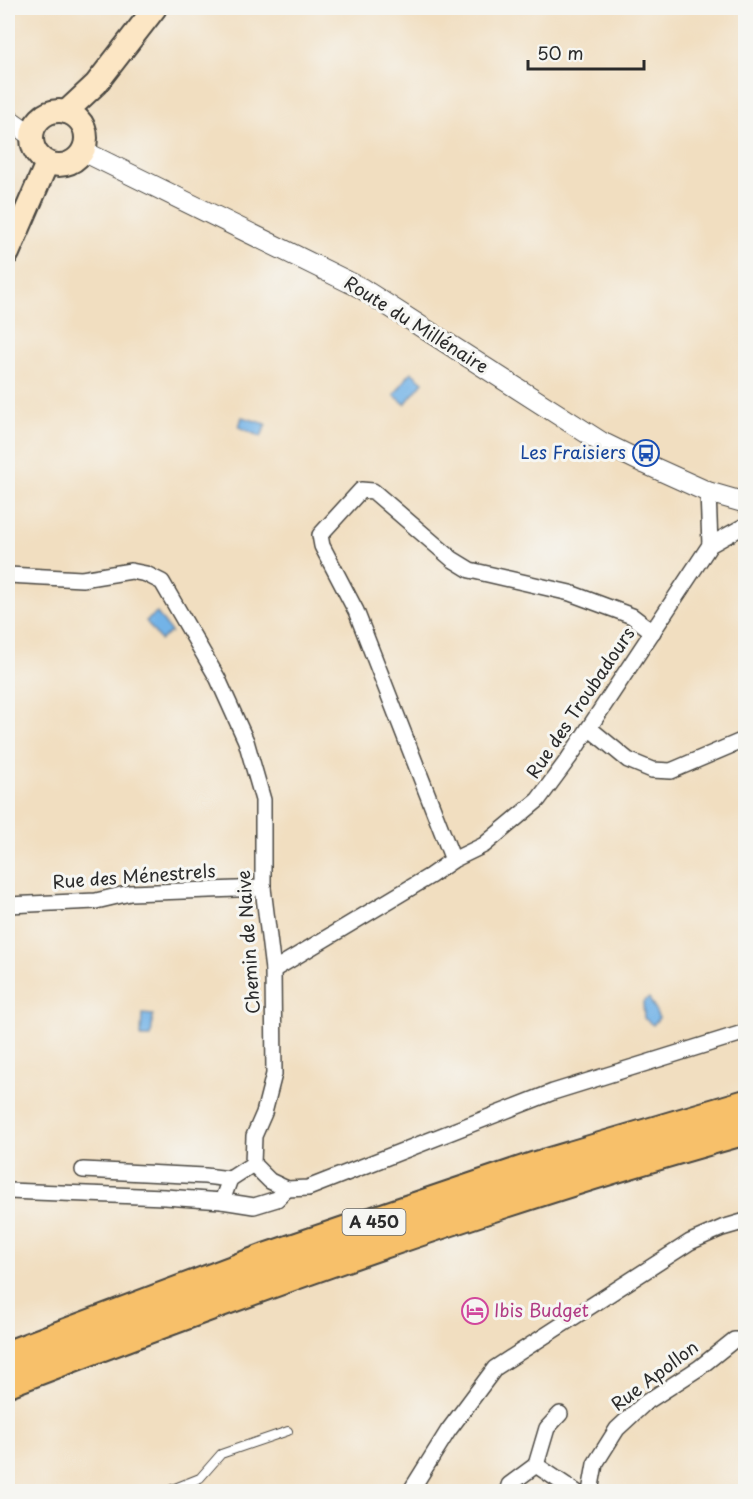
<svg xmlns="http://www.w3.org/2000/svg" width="753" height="1499" font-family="'Playpen Sans',sans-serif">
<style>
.water{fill:#73b3e7;stroke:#4f6f89;stroke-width:1.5}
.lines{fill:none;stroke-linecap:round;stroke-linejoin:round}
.service-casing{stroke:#494641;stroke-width:10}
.minor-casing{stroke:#494641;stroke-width:18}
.tertiary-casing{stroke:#494641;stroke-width:22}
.secondary-casing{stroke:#494641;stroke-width:26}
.motorway-casing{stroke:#494641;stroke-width:32}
.service{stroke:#fff;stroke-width:8}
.minor{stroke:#fff;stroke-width:15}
.tertiary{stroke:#fff;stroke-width:20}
.secondary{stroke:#fce6c4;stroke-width:22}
.motorway{stroke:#f7c06b;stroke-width:28}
.labels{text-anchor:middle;stroke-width:6;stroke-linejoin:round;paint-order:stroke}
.shield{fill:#f6f6f2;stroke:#686867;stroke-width:1.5}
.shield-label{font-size:16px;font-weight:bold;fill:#2b2b2b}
.street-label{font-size:18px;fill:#2b2b2b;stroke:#f6f6f2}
.transit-label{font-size:18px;fill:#164399;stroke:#f6f6f2;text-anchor:end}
.hotel-label{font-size:18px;fill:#b23c85;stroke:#f6f6f2;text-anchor:start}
</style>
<rect width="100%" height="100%" fill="#f6f6f2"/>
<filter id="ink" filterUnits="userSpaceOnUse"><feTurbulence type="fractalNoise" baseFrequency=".0167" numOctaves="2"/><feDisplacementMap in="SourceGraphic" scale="12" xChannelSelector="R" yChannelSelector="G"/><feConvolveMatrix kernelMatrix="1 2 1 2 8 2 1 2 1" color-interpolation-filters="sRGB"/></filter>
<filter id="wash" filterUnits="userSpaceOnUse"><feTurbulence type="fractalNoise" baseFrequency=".008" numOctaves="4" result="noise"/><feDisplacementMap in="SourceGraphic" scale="24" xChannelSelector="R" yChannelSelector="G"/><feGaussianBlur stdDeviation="1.35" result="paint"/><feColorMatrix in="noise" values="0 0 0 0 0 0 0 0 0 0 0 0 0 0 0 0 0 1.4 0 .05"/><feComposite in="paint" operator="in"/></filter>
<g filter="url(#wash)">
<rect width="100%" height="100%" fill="#f1dec0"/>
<!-- water -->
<g class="water">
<polygon points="411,372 423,382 405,404 394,395"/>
<polygon points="242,417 266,424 261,437 239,427"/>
<polygon points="157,613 171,632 160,640 146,621"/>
<polygon points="649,998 659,1018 653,1025 644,1018 643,1002"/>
<polygon points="142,1014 153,1015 151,1037 141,1037"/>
</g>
</g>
<g filter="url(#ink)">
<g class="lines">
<defs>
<polyline id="service" points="165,1492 200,1478 221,1454 288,1431"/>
<g id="minor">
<polyline points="708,492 710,545"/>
<polyline points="8,575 82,579 131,571 146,574 162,582 218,679 246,741 263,800 263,888 273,970 274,1074 264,1113 254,1136 253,1164 270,1181 287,1189 308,1188 553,1092 746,1032"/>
<polyline points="589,728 628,760 652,770 671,771 746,739"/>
<polyline points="453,860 356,611 322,546 320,535 361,490 373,491 452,559 470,570 570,593 632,616 653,632"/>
<polyline points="8,905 96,901 130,893 263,888"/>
<polyline points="273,970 430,876 453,860 484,845 538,800 569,758 710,545 746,525"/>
<polyline points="83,1170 205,1176 230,1179"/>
<polyline points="8,1191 165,1197 222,1201 254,1206 277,1199 287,1189"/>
<polyline points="222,1201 230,1179 253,1164"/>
<polyline points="536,1465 547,1428 560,1414"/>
<polyline points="509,1485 536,1465 576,1492"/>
<polyline points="410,1492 448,1431 495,1368 690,1242 722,1228 746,1221"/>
<polyline points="590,1492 595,1464 617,1429 645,1403 699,1368 734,1340 746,1340"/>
</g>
<g id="tertiary">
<polyline points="8,119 32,136"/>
<polyline points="83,151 361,288 601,442 646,464 708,492 746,503"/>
</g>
<g id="secondary">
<circle cx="59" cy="138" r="27"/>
<polyline points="66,112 96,84 155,8"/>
<polyline points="8,253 47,163"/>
</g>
<g id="motorway">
<polyline points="8,1355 265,1258 536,1166 746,1104"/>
<path d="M8,1382C250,1289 495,1200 746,1130"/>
</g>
</defs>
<!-- service casing -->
<use href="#service" class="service-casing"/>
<!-- minor casing -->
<use href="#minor" class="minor-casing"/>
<!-- tertiary casing -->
<use href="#tertiary" class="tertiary-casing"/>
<!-- secondary casing -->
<use href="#secondary" class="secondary-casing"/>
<!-- motorway casing -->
<use href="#motorway" class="motorway-casing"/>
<!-- service -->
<use href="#service" class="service"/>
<!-- minor -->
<use href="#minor" class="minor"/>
<!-- tertiary -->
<use href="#tertiary" class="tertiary"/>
<!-- secondary -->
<use href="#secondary" class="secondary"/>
<!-- motorway -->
<use href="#motorway" class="motorway"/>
</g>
</g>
<!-- icons -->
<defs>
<symbol id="bus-ring" viewBox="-11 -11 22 22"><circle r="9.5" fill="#f6f6f2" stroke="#1a4fb4" stroke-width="1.5"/><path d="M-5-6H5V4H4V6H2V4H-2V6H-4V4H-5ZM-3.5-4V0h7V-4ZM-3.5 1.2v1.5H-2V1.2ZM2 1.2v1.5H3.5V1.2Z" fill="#1a4fb4"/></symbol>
<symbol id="hotel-ring" viewBox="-11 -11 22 22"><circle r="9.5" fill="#f6f6f2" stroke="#d1479c" stroke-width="1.5"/><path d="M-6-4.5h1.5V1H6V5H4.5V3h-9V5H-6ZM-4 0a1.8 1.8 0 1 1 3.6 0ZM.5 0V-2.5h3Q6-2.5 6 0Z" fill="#d1479c"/></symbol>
</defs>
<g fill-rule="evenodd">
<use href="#bus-ring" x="631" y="438" width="30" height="30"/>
<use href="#hotel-ring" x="460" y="1296" width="30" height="30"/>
</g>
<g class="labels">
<!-- shield labels -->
<rect class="shield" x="342.5" y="1209" width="63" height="26" rx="4.5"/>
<g class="shield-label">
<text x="374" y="1228">A 450</text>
</g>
<!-- street labels -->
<g class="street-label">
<text transform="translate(416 325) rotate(32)" y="6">Route du Millénaire</text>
<text transform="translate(581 703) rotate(-56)" y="6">Rue des Troubadours</text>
<text transform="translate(134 877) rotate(-4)" y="6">Rue des Ménestrels</text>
<text transform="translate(249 942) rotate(-94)" y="6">Chemin de Naive</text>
<text transform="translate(655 1376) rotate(-37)" y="6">Rue Apollon</text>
</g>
<!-- transit labels -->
<g class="transit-label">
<text x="626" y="459">Les Fraisiers</text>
</g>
<!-- hotel labels -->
<g class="hotel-label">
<text x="494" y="1317">Ibis Budget</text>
</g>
</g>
<!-- margin -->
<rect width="753" height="1499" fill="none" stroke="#f6f6f2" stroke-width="30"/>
<!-- scale -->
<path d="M528 60v9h116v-9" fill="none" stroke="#2b2b2b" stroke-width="3"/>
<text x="537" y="60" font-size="18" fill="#2b2b2b" stroke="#f6f6f2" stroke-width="4.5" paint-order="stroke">50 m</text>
</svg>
